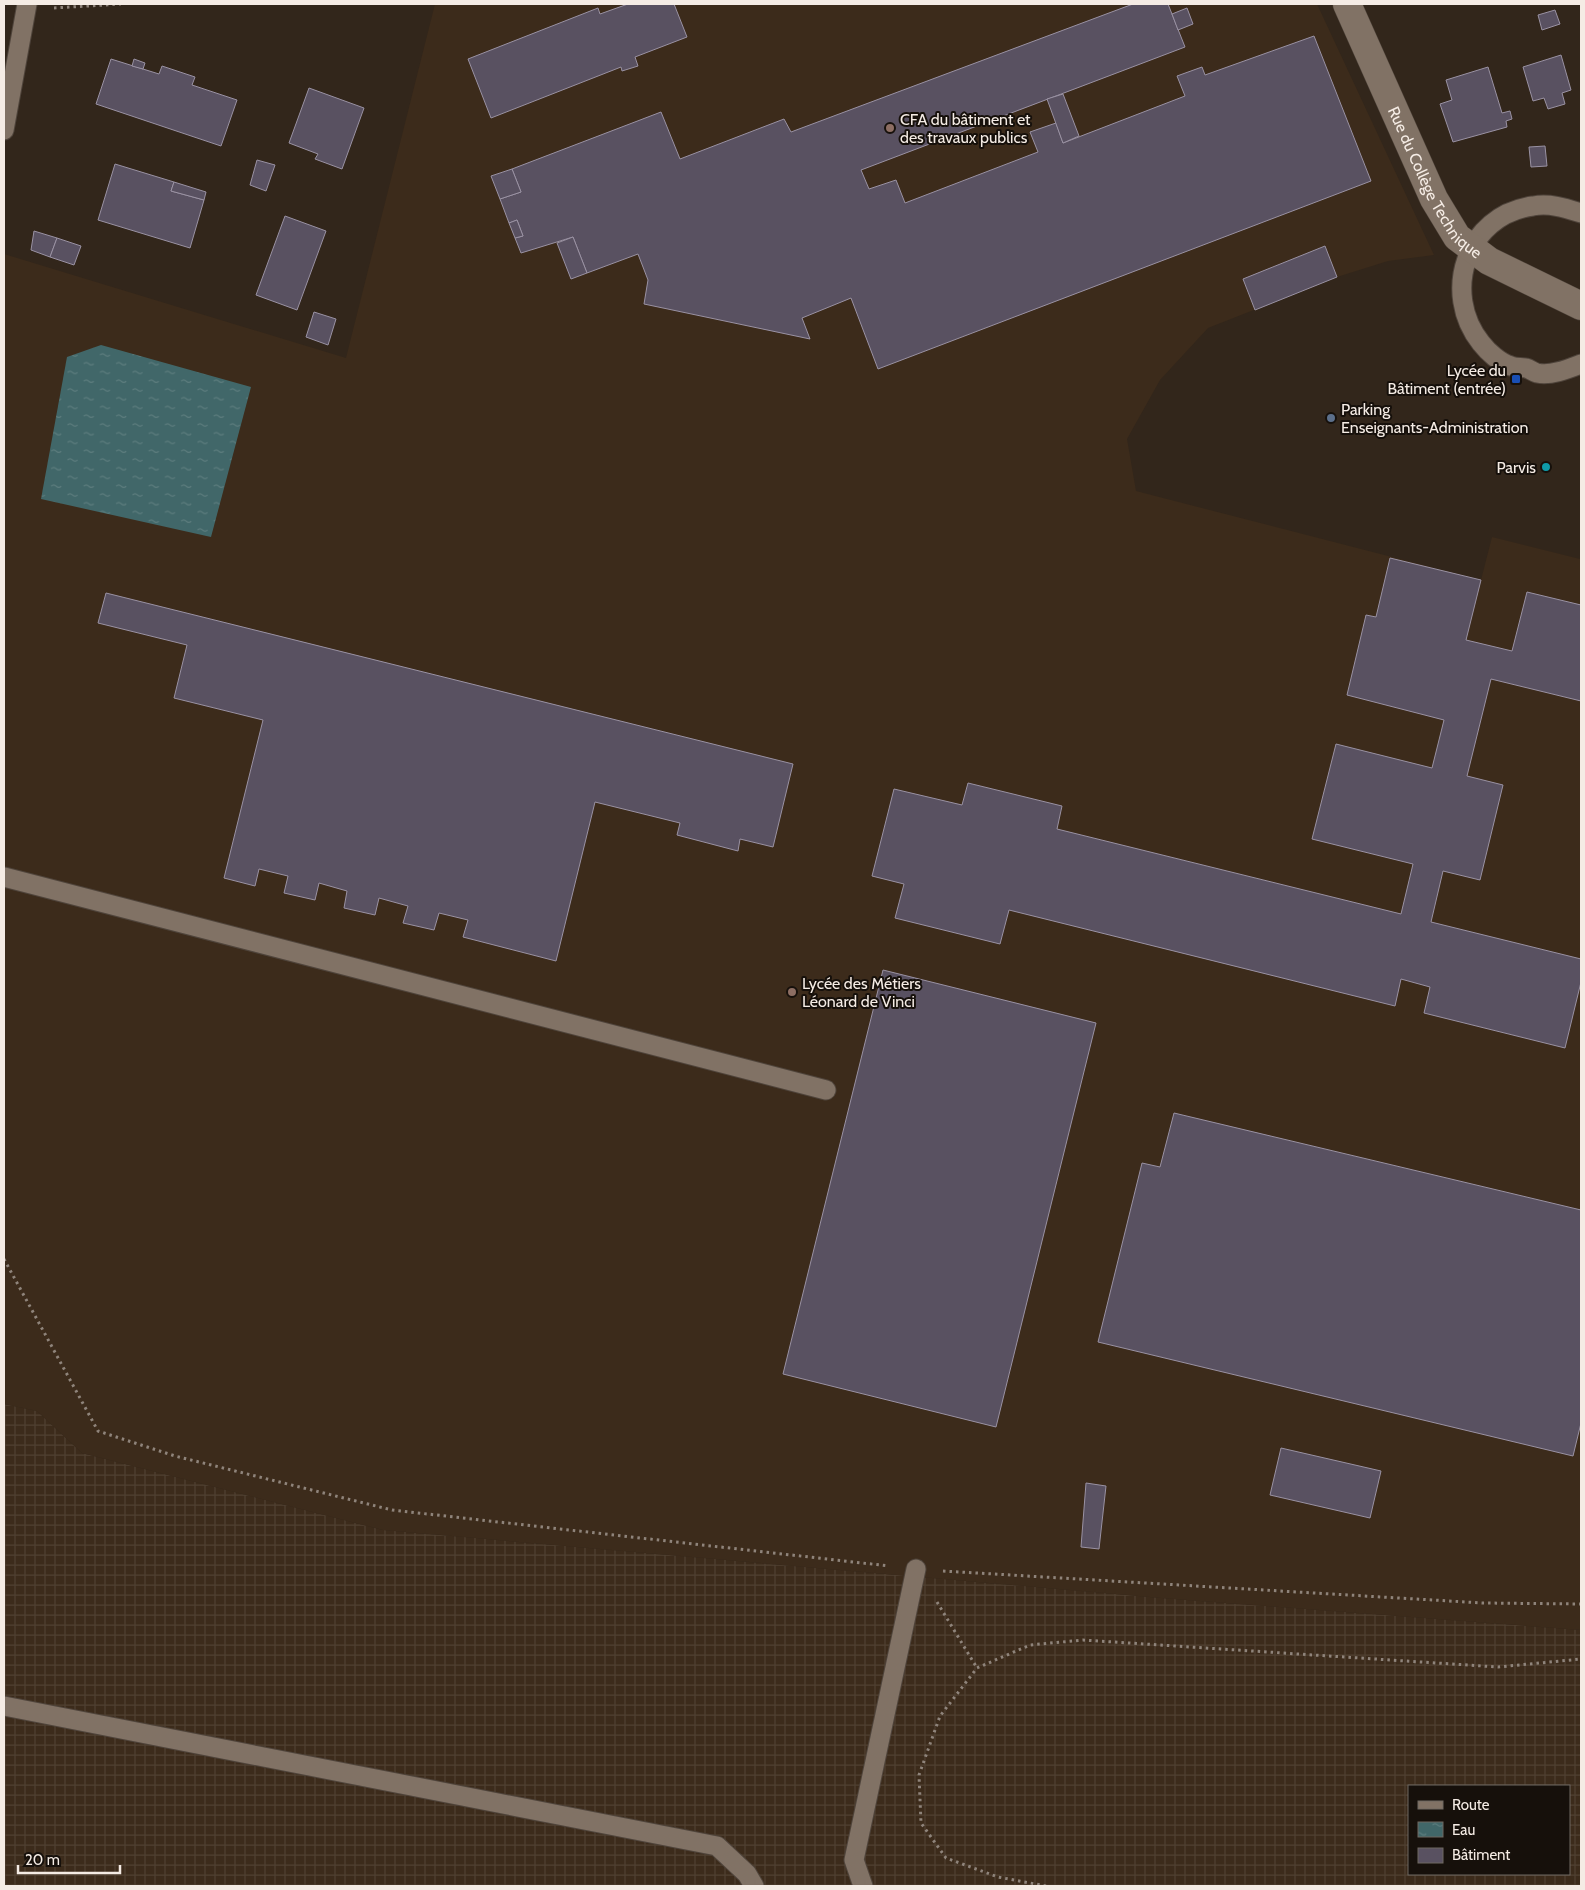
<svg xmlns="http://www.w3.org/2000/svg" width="1585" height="1890" font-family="Cabin,sans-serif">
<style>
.industrial{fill:url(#industrial-grid);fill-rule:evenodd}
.built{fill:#3c2b1b}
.water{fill:url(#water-ripples)}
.building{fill:#595161;stroke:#9a92a3}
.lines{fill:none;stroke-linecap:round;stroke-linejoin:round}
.service-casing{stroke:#4f443b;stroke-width:21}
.minor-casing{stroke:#4f443b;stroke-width:29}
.path{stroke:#8f847b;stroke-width:3;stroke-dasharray:2.5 4;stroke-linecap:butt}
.service{stroke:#817265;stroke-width:19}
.minor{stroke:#817265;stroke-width:28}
.education-dot{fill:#8d6e63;stroke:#16100b;stroke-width:2}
.transit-dot{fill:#1a4fb4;stroke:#16100b;stroke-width:2}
.service-dot{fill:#5c6f8a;stroke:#16100b;stroke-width:2}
.culture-dot{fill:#0f9aa8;stroke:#16100b;stroke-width:2}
.labels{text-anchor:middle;stroke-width:4;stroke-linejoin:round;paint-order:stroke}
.poi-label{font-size:16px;fill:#f5ece5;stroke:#16100b;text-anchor:start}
.street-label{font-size:16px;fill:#f5ece5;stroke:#16100b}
</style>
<defs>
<pattern id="industrial-grid" width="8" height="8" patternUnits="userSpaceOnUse" patternTransform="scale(1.25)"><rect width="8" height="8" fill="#3c2b1b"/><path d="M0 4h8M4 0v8" fill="none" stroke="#4f4031"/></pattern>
<pattern id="water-ripples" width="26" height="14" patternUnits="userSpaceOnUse" patternTransform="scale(1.25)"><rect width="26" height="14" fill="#416769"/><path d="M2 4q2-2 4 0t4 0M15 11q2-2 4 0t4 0" fill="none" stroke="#5d7d7e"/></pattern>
</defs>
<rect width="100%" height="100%" fill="#32261b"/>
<!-- industrial -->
<path class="industrial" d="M4,1404L37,1411L82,1453L383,1530L1161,1598L1581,1630V1886H4ZM1409,1786H1569V1874H1409Z"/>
<!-- built -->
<polygon class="built" points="435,4 1317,4 1434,255 1388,261 1337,277 1208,328 1160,380 1127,439 1136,491 1481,580 1492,537 1580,559 1581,555 1581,1630 1161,1598 383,1530 82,1453 37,1411 4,1404 4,254 346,358"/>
<!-- water -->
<polygon class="water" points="101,345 251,387 211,537 41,499 67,357"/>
<!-- building -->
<g class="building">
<polygon points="628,4 674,4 687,37 635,57 638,66 622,71 621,67 491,118 468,59 598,8 600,14"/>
<polygon points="1133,4 1168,4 1185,47 861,170 869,189 896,180 905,203 1038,152 1030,132 1056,123 1063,143 1185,96 1177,76 1202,67 1205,75 1314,36 1371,181 878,369 851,298 802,318 810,339 644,304 648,280 638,254 587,273 573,237 521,253 515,238 523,236 517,220 509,223 500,199 521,192 512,169 661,112 680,159 784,119 791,132"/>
<polygon points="1187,8 1193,24 1178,30 1172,14"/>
<polygon points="1555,10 1560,24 1542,30 1538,15"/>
<polygon points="1561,55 1571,90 1562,93 1565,104 1548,109 1544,98 1533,101 1523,67"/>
<polygon points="111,59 159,74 162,66 195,77 192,85 237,100 221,146 96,104"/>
<polygon points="134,59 145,63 143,69 132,66"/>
<polygon points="1488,67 1502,113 1510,111 1512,119 1506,121 1507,127 1453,142 1440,104 1452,100 1446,80"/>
<polygon points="309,88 364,108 342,169 315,159 318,154 289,143"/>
<polygon points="1063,94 1079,136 1063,143 1047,99"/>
<polygon points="1545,146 1547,166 1531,167 1529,147"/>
<polygon points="257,160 275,165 266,191 250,185"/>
<polygon points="115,164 174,182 171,191 204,200 190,248 98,220"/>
<polygon points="512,169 521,192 500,199 491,176"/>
<polygon points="174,182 206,192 204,200 171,191"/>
<polygon points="285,216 326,231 297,310 256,295"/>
<polygon points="517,220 523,236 515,238 509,223"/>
<polygon points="34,231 57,238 50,257 31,250"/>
<polygon points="573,237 587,273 571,279 557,243"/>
<polygon points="57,238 81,246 74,265 50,257"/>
<polygon points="1325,246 1337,277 1255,310 1243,279"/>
<polygon points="314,312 336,319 328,345 306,337"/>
<polygon points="1390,558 1481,580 1466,640 1512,651 1527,592 1581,605 1581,701 1491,679 1467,776 1503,785 1480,880 1443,871 1431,922 1581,959 1581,982 1565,1048 1424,1013 1430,987 1401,979 1395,1006 1009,910 1000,944 895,918 904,884 872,876 894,789 962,805 968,783 1062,806 1057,829 1401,914 1413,864 1312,839 1336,744 1432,768 1444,720 1347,695 1366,615 1376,617"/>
<polygon points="106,593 793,764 773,847 740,839 738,851 677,835 680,823 595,802 556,961 463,937 468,920 439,913 434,930 403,923 408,906 379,898 375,915 344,908 347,891 319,883 315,900 284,893 288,876 259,869 255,886 224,878 263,720 174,698 187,645 98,623"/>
<polygon points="883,970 1096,1023 996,1427 783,1374"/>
<polygon points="1174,1113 1581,1210 1581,1423 1573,1456 1098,1342 1142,1163 1160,1167"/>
<polygon points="1281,1448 1381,1471 1370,1518 1270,1495"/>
<polygon points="1086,1483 1106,1486 1099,1549 1081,1547"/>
</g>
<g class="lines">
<defs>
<g id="service">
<polyline points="4,130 27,4"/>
<path d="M1581,213C1565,208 1550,203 1533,206C1466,215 1441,293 1481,343C1488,352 1500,363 1511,366C1516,368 1521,367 1526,368C1530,369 1533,372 1537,373C1551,376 1568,369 1581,364"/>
<polyline points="4,877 826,1090"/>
<polyline points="4,1706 717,1846 747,1874 754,1886"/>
<polyline points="863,1886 854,1860 916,1569"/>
</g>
<g id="minor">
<path id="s1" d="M1347,4L1434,199L1457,237L1489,261L1581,306"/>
</g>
</defs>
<!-- service casing -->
<use href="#service" class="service-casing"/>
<!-- minor casing -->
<use href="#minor" class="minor-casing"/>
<!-- path -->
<g class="path">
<polyline points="54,8 121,4"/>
<polyline points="4,1259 98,1431 175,1456 392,1510 889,1566"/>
<polyline points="943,1571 1483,1603 1581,1604"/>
<polyline points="937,1602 977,1668"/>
<polyline points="1046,1886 998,1877 946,1858 921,1823 919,1775 940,1716 977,1668 1030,1645 1083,1640 1498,1667 1581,1659"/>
</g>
<!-- service -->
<use href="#service" class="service"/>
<!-- minor -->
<use href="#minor" class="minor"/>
</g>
<!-- markers -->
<g class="education-dot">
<circle cx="890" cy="128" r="5"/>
<circle cx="792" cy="992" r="5"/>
</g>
<rect class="transit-dot" x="1511" y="374" width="10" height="10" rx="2.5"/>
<circle class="service-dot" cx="1331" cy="418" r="5"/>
<circle class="culture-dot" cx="1546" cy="467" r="5"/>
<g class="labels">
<!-- poi labels -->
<g class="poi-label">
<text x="900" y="125">CFA du bâtiment et<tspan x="900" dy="18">des travaux publics</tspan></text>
<text x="1506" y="376" text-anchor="end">Lycée du<tspan x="1506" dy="18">Bâtiment (entrée)</tspan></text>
<text x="1341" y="415">Parking<tspan x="1341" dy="18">Enseignants-Administration</tspan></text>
<text x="1536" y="473" text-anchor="end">Parvis</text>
<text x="802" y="989">Lycée des Métiers<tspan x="802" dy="18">Léonard de Vinci</tspan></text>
</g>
<!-- street labels -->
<g class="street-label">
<text dy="6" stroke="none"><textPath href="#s1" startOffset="200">Rue du Collège Technique</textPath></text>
</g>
</g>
<!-- border -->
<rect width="1585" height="1890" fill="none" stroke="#f5ece5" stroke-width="10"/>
<!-- legend -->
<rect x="1408" y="1785" width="162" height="90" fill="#16100b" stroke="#6f6862"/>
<rect x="1418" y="1801" width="25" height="8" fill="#817265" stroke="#6f6862"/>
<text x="1452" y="1810" font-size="15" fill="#f5ece5">Route</text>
<rect x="1418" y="1822" width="25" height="15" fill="url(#water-ripples)" stroke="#6f6862"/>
<text x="1452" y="1835" font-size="15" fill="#f5ece5">Eau</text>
<rect x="1418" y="1848" width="25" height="15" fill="#595161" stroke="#6f6862"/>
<text x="1452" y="1860" font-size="15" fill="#f5ece5">Bâtiment</text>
<!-- scale -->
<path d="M18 1865v8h102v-8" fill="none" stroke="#f5ece5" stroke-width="2.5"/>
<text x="25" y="1865" font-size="15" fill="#f5ece5" stroke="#16100b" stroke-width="4" paint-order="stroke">20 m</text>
</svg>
